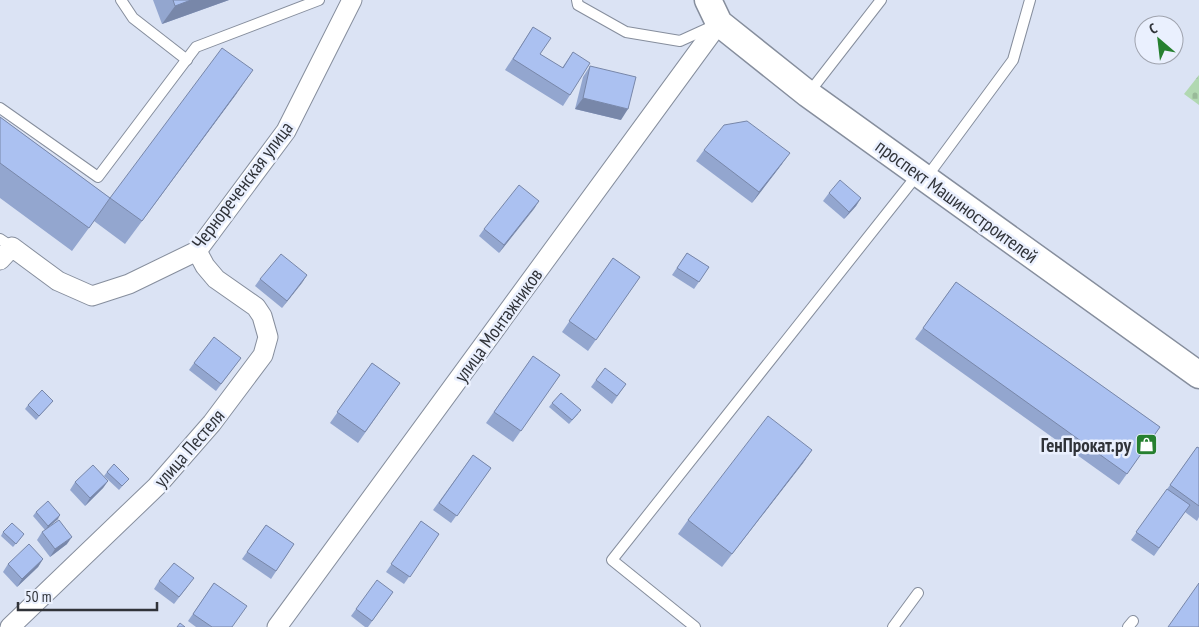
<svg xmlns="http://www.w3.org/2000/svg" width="1199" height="627" font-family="'PT Sans Narrow',sans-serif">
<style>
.cemetery{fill:url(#cemetery-stones)}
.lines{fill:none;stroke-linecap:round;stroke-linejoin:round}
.service-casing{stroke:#868e9d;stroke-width:12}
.minor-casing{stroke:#868e9d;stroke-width:21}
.secondary-casing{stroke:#868e9d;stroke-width:29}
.service{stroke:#fff;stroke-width:10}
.minor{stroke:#fff;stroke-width:19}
.secondary{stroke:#fff;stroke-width:26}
.wall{fill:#93a6cf}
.shaded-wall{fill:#7887a9}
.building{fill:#abc1f1;stroke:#7887a9}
.labels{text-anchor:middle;stroke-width:5;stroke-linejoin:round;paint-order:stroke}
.street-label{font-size:19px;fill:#303339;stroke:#eaf0fe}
.poi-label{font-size:19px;font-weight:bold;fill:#303339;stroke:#eaf0fe;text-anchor:end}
</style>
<defs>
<pattern id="cemetery-stones" width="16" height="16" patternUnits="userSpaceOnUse" patternTransform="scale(1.25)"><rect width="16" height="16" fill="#b1d8b1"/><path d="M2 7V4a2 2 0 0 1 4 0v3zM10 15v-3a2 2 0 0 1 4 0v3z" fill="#99ba99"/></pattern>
</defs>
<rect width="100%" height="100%" fill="#dbe3f4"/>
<!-- cemetery -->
<polygon class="cemetery" points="1199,75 1199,105 1184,94"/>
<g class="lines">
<defs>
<g id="service">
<polyline points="121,0 133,18 187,60"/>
<polyline points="577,0 578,5 626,32 680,41 713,26"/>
<polyline points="808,94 881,0"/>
<polyline points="0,108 98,177 196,47 319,0"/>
<polyline points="926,178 1013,60 1030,0"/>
<polyline points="0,239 12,247"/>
<polyline points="695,627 612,560 918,174"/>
<polyline points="893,627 918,593"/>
<polyline points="1128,627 1133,621"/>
</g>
<g id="minor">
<polyline points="0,260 12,247 58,281 92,296 129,284 197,251 286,131 352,0"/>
<polyline points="10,627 157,486 212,423 263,355 268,337 262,316 256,307 216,279 205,266 197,251"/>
<polyline points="277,627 719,23"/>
</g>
<polyline id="secondary" points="708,0 719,23 808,94 1199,375"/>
</defs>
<!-- service casing -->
<use href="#service" class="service-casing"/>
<!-- minor casing -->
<use href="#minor" class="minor-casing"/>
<!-- secondary casing -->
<use href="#secondary" class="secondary-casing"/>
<!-- service -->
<use href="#service" class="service"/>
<!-- minor -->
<use href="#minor" class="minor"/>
<!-- secondary -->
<use href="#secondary" class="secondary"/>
</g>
<!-- wall -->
<g class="wall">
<polygon points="153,0 229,0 162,24"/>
<polygon points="533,27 540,54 562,68 573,52 570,95 563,106 505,70"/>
<polygon points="590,66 621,120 575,109 583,77"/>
<polygon points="237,93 125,244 94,221 72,251 0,198 0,117 110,198"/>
<polygon points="704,150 782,164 752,203 696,161"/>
<polygon points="829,193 861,198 856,206 844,219 823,201"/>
<polygon points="539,201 499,253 479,236 484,229"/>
<polygon points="687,253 709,267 694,289 672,275"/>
<polygon points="613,258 640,277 588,351 562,332"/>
<polygon points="307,275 282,308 255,286 260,279"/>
<polygon points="956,282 1160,427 1119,485 915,339"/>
<polygon points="533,356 560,375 513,442 486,423"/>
<polygon points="241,358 216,391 189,370 194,363"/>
<polygon points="372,363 400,383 358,443 330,423"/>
<polygon points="596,380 626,384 612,404 591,387"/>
<polygon points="53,401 36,420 25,409 28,405"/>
<polygon points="552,403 578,414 569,424 549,407"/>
<polygon points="1197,447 1199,448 1199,517 1197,521 1185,512 1154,556 1131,540"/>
<polygon points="812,450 803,463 722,567 678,534 688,520"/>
<polygon points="473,455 491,468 451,523 433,510"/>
<polygon points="107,472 126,482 119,490 104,476"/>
<polygon points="108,481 103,488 85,506 70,490 75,482"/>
<polygon points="36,512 58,519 45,530 33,516"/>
<polygon points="421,521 439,534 404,584 386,572"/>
<polygon points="266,525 294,544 271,579 242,559"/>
<polygon points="3,532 24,534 13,547 1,536"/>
<polygon points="42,532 67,544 50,557 37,540"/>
<polygon points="43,559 38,567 17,587 3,572 8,564"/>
<polygon points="159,581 188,586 174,604 154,589"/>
<polygon points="214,583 232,627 196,627 188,621"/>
<polygon points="393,592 368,627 365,627 351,616 356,609"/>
</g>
<!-- shaded-wall -->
<g class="shaded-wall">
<polygon points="191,0 229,0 162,24 175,6"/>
<polygon points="253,70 237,93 125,244 142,221"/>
<polygon points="583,98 628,109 621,120 575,109"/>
<polygon points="790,153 782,164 752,203 759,192"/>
<polygon points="861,198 856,206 844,219 849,212"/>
<polygon points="539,201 534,209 499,253 504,245"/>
<polygon points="307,275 302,283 282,308 287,301"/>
<polygon points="812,450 803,463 722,567"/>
<polygon points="108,481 103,488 85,506 90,498"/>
<polygon points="60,515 58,519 45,530 48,526"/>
<polygon points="72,537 67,544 50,557 55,549"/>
<polygon points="43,559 38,567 17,587 22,579"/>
</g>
<!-- building -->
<g class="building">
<polygon points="173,0 191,0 175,6"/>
<polygon points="533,27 551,38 540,54 563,68 573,52 590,63 570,95 513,59"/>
<polygon points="222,48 253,70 142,221 110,198"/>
<polygon points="590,66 636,77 628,109 583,98"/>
<polygon points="0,117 110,198 89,228 0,163"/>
<polygon points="747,121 790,153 759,192 704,150 724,125"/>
<polygon points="840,180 861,198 849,212 829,193"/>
<polygon points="519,185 539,201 504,245 484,229"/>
<polygon points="687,253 709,267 699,282 677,268"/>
<polygon points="281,254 307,275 287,301 260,279"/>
<polygon points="613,258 640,277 596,340 569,321"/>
<polygon points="956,282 1160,427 1127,474 923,328"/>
<polygon points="214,337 241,358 221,384 194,363"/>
<polygon points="533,356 560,375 521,431 494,412"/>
<polygon points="372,363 400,383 365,432 337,412"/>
<polygon points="605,368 626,384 617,396 596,380"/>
<polygon points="42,390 53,401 39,416 28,405"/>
<polygon points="561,393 581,410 572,420 552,403"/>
<polygon points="768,416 812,450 732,554 688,520"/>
<polygon points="1197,447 1199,448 1199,506 1170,485"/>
<polygon points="473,455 491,468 457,516 439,503"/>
<polygon points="114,464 129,479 122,486 107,472"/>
<polygon points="93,465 108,481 90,498 75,482"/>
<polygon points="1167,489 1190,505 1159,548 1136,532"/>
<polygon points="48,501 60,515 48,526 36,512"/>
<polygon points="59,520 72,537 55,549 42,532"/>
<polygon points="421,521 439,534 410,577 391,564"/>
<polygon points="12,523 24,534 16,544 3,532"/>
<polygon points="266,525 294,544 276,571 247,552"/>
<polygon points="29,544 43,559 22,579 8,564"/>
<polygon points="174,563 194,578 179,597 159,581"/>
<polygon points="377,580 393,592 372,621 356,609"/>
<polygon points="214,583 247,606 232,627 212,627 193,614"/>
<polygon points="1199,583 1199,627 1168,627"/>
<polygon points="180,623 185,627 177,627"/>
</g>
<!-- icons -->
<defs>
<symbol id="shop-square" viewBox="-11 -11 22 22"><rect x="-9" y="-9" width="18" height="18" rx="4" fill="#268030" stroke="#eaf0fe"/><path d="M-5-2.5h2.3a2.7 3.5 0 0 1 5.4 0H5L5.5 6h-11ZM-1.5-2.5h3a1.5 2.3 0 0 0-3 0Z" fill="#fff"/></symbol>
</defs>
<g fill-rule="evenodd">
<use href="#shop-square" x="1134" y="432" width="25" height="25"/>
</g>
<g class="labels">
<!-- street labels -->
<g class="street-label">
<text transform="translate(242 185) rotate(-53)" y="7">Чернореченская улица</text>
<text transform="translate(957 201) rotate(36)" y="7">проспект Машиностроителей</text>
<text transform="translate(498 325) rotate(-54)" y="7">улица Монтажников</text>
<text transform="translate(189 448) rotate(-49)" y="7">улица Пестеля</text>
</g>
<!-- poi labels -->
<g class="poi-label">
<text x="1131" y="452">ГенПрокат.ру</text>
</g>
</g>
<!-- north arrow -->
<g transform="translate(1159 40) rotate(332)"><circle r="24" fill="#eaf0fe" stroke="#a0a4af"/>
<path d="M0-4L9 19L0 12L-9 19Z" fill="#268030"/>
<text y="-8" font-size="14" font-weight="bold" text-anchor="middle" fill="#303339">С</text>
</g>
<!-- scale -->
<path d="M18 602v8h139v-8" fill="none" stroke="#303339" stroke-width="2.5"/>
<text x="25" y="602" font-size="15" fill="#303339" stroke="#eaf0fe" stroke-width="4" paint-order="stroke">50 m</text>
</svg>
